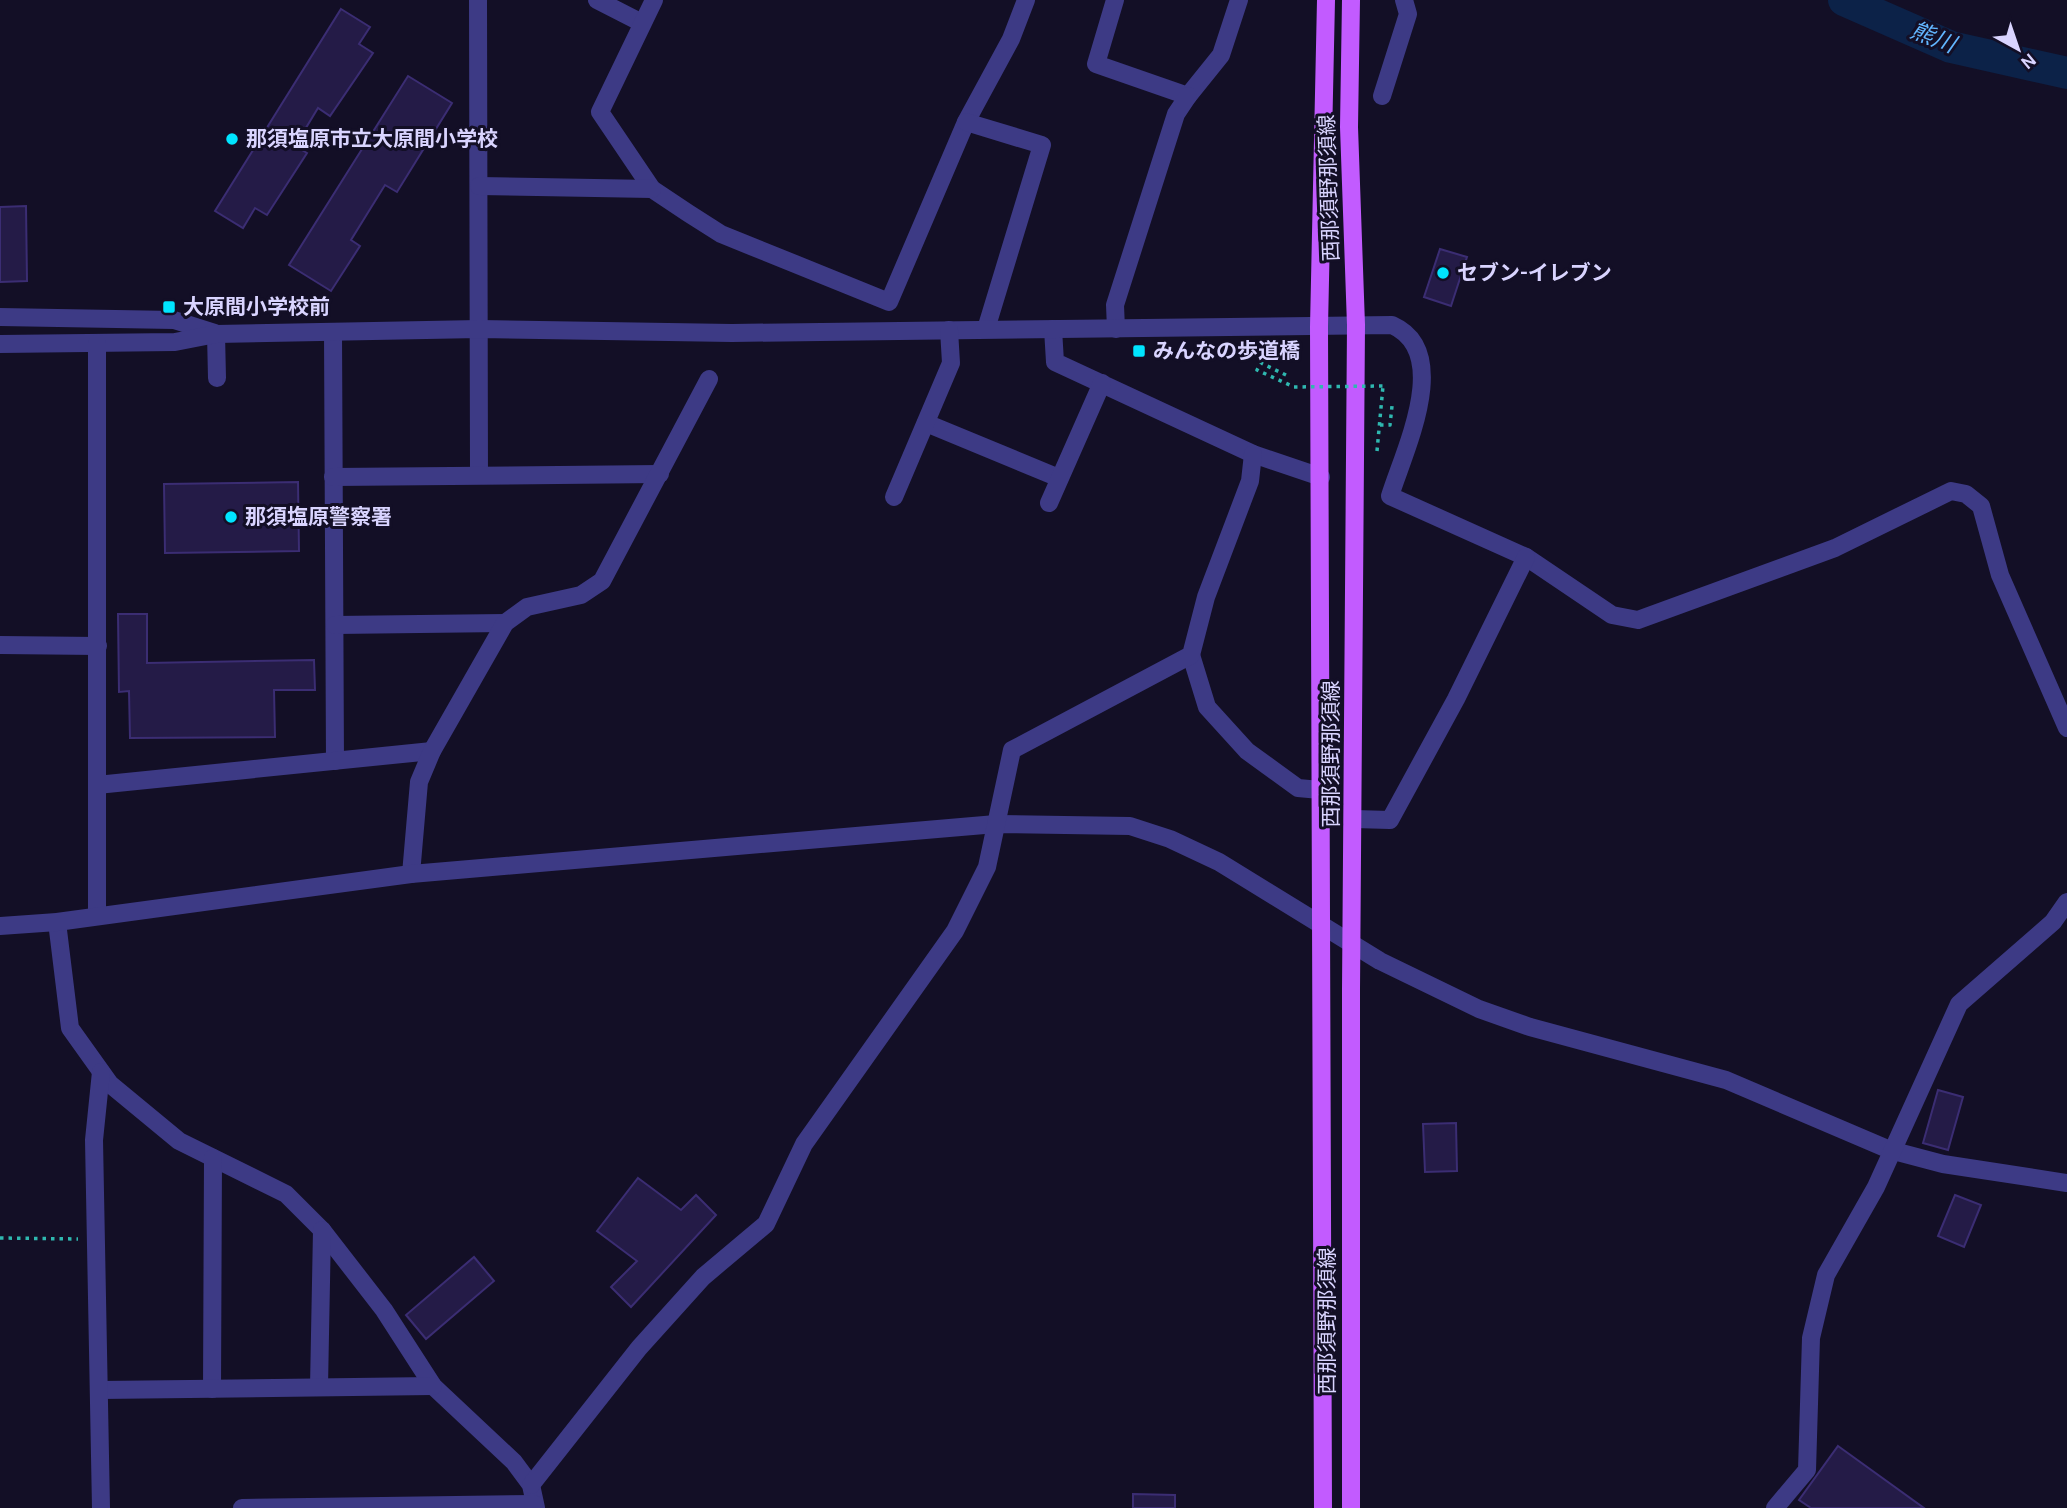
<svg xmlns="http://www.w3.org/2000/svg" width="2067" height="1508" font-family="Karla,'Noto Sans JP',sans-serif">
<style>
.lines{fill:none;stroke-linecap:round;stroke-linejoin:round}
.river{stroke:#0c2248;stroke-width:32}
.building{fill:#241b47;stroke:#3b2d73;stroke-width:2}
.path{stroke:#2fb8b0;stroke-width:3.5;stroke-dasharray:3.5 5;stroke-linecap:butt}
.minor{stroke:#3d3a85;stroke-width:18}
.major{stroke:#c25bff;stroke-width:18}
.path-bridge{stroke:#2fb8b0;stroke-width:3.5;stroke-dasharray:3.5 5;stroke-linecap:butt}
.poi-dot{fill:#00e5ff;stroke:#130f26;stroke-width:2.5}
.labels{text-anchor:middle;stroke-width:6;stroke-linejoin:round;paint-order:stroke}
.poi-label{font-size:21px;font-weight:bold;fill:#d9d4ff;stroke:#130f26;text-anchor:start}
.street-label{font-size:21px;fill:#d9d4ff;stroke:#130f26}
.water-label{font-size:23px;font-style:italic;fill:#62b6ff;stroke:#130f26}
</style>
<rect width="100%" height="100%" fill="#130f26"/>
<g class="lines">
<!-- river -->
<polyline class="river" points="1844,0 1951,47 2067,73"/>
</g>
<!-- building -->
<g class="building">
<polygon points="341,9 370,27 359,44 373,53 330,116 318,108 295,146 307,153 267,215 255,208 243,228 215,211"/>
<polygon points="408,76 452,103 397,192 385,185 351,240 360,246 331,291 289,265"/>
<polygon points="26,206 27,281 0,282 0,207"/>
<polygon points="1440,249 1467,257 1451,306 1424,297"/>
<polygon points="298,482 299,551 165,553 164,484"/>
<polygon points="118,614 147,614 147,663 314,660 315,690 274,690 275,737 130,738 129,691 119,692"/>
<polygon points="1938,1090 1963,1097 1948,1150 1923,1143"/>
<polygon points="1456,1123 1457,1171 1425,1172 1423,1124"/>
<polygon points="638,1178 681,1210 696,1195 716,1215 631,1307 611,1287 637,1261 597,1231"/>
<polygon points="1955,1195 1981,1205 1964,1247 1938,1236"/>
<polygon points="474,1257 494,1281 426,1339 406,1315"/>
<polygon points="1838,1446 1924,1508 1811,1508 1799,1500"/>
<polygon points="1133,1494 1175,1495 1175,1508 1133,1508"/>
</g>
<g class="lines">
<!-- path -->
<g class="path">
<polyline points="1286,375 1261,363 1257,370 1294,387"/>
<polyline points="1380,425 1390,425 1392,406"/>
<polyline points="1377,451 1383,386"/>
<polyline points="0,1238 78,1239"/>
</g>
<!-- minor -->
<g class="minor">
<polyline points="478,0 479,475"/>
<polyline points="597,0 642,23"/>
<polyline points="654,0 600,112 652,189 688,213 721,234 889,302 966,122 1011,39 1026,0"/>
<polyline points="1115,0 1096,64 1188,96 1221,55 1239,0"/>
<polyline points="1382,96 1408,14 1404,0"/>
<polyline points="966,122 1042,145 986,329"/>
<polyline points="479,186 652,189"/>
<polyline points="0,317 174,320 215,333"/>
<polyline points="1053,329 1055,362 1253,454 1321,477"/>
<polyline points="1116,329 1115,305 1176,114 1188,96"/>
<polyline points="333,333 335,761"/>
<polyline points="216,334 217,378"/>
<path d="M0,344L175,342L216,334L479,329L732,333L1392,325C1453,352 1404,451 1390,496L1526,557L1612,615L1638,620L1835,548L1951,491L1966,494L1981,506L2000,575L2067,728"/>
<polyline points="926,423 1059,478"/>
<polyline points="333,477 660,474"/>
<polyline points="894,497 951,363 949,330"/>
<polyline points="1049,503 1102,383"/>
<polyline points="335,625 505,623"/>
<polyline points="0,645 98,646"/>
<polyline points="1191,655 1207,707 1247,751 1298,788 1320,790"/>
<polyline points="97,785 432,751"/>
<polyline points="1354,819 1390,820 1456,699 1526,557"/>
<polyline points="411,874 419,782 432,751 505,623 527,607 581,595 602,581 709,379"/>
<polyline points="97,916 97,343"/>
<polyline points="57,922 70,1028 110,1084 179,1141 286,1194 322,1230 384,1310 433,1386 514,1462 531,1485 536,1508"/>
<polyline points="0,926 57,922 411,874 996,824 1130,826 1170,839 1219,862 1380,961 1479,1009 1530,1027 1726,1080 1890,1150 1943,1164 2067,1183"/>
<polyline points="319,1387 322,1230"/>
<polyline points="212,1389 213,1158"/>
<polyline points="100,1390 433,1386"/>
<polyline points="531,1485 639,1348 703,1277 766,1224 804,1144 955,931 987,867 1012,750 1191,655 1206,597 1250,481 1253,454"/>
<polyline points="101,1508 94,1140 101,1072"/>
<polyline points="242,1508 534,1504"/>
<polyline points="1775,1508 1807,1470 1811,1338 1826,1275 1876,1187 1959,1004 2053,922 2067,902"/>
</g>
<!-- major -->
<g class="major">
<polyline points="1351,0 1349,127 1356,325 1351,990 1351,1508"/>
<polyline points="1323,1508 1319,327 1326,0"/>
</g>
<!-- path-bridge -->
<polyline class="path-bridge" points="1294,387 1383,386"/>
</g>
<!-- markers -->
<g class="poi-dot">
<circle cx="232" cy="139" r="7"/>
<circle cx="1443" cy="273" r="7"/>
<rect x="162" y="300" width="14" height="14" rx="3.5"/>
<rect x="1132" y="344" width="14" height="14" rx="3.5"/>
<circle cx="231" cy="517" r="7"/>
</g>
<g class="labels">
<!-- poi labels -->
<g class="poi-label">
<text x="246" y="146">那須塩原市立大原間小学校</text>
<text x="1457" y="280">セブン-イレブン</text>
<text x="183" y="314">大原間小学校前</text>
<text x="1153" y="358">みんなの歩道橋</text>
<text x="245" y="524">那須塩原警察署</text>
</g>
<!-- street labels -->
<g class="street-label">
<text transform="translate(1329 188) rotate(-92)" y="7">西那須野那須線</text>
<text transform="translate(1331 754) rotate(-90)" y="7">西那須野那須線</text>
<text transform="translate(1327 1321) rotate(-90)" y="7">西那須野那須線</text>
</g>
<!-- water labels -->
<g class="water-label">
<text transform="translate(1933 37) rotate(21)" y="8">熊川</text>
</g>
</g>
<!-- north arrow -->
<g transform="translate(2018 49) rotate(140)" stroke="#130f26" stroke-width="5" paint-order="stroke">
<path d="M0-5L12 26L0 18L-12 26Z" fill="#d9d4ff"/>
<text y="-10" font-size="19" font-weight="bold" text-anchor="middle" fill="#d9d4ff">N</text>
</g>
</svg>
